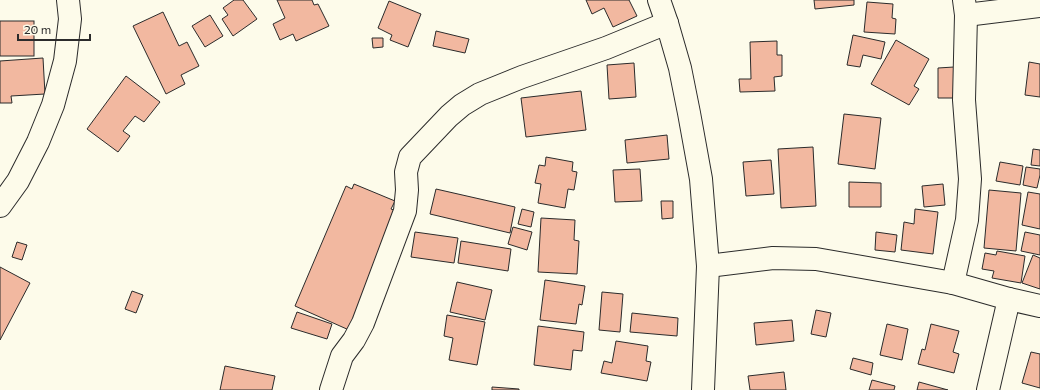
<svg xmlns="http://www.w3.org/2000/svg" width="1040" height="390" font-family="Commissioner,sans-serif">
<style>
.building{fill:#f2b8a0;stroke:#2b2b2b}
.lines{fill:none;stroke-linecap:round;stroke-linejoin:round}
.street-casing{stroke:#2b2b2b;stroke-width:24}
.street{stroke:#fdfbea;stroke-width:22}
</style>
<rect width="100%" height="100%" fill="#fdfbea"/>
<!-- building -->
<g class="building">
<polygon points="234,0 243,0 257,19 233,36 222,19 228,15 223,8"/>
<polygon points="277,0 312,0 314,5 318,4 329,26 296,41 293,34 280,40 273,24 285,18"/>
<polygon points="586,0 629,0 637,16 613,27 604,8 592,14"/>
<polygon points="814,0 854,0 854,5 815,9"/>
<polygon points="389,1 421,14 408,47 390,40 392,35 378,28"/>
<polygon points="867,2 893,4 892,18 896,19 895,34 864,32"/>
<polygon points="163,12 179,46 187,42 199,66 181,75 185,84 166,94 133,26"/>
<polygon points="210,15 223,36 205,47 192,26"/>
<rect x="0" y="21" width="34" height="35"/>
<polygon points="436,31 469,39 465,53 433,46"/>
<polygon points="853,35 885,42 881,59 863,55 860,67 847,65"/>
<polygon points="372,38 383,38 383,47 373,48"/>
<polygon points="896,40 929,59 914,86 919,89 909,105 871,84"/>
<polygon points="777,41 777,55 782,55 782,76 774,77 775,91 740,92 739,79 751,79 750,42"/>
<polygon points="43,58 45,94 11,96 12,103 0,103 0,61"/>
<polygon points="1029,62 1040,64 1040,97 1025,95"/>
<polygon points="634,63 636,97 609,99 607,65"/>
<polygon points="954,67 954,98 938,98 938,68"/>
<polygon points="126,76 160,102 144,122 135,116 123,131 130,136 118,152 87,129"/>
<polygon points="581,91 586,130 526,137 521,98"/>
<polygon points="844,114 881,118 875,169 838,164"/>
<polygon points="667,135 669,159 627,163 625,140"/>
<polygon points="813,147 816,206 781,208 778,149"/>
<polygon points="1033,149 1040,150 1040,166 1031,165"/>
<polygon points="546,157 573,162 572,171 577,172 574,190 568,189 565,208 538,203 541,184 535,183 539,165 545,166"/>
<polygon points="771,160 774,194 746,196 743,162"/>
<polygon points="1000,162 1023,166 1020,185 996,181"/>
<polygon points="1026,167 1040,169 1040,175 1037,188 1023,185"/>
<polygon points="640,169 642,201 615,202 613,170"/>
<polygon points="849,182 881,183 881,207 849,207"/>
<polygon points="354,184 395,201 391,209 399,212 349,330 295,306 346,186 352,189"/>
<polygon points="943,184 945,205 924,207 922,186"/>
<polygon points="436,189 515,207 510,233 430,214"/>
<polygon points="989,190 1021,193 1016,251 984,248"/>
<polygon points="1028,192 1040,194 1040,229 1022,225"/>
<polygon points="661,201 673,201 673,218 662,219"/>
<polygon points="522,209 534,212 531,227 518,224"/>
<polygon points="915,209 938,212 933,254 901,250 904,222 914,224"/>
<polygon points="541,218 575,220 574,240 579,241 577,274 538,272"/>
<polygon points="513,227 532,232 527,250 508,244"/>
<polygon points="415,232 458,238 454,263 411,257"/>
<polygon points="876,232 897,235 895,252 875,250"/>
<polygon points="1025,232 1040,235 1040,255 1021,251"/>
<polygon points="461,241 511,249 508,271 458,263"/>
<polygon points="17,242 27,245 22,260 12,257"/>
<polygon points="997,251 1025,256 1021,283 992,278 994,271 982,269 985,253 996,255"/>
<polygon points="1033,255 1040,258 1040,289 1022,283"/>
<polygon points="0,267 30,283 0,340"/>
<polygon points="545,280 585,286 582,305 579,304 576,324 540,320"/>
<polygon points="457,282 492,290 485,320 450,312"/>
<polygon points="132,291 143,295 136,313 125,309"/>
<polygon points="602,292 623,294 620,332 599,330"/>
<polygon points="816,310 831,313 826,337 811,334"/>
<polygon points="297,312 332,324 327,339 291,328"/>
<polygon points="632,313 678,318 677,336 630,332"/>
<polygon points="447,315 485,322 477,365 449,360 453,338 444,336"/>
<polygon points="792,320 794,341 756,345 754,323"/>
<polygon points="887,324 908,329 902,360 880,355"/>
<polygon points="931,324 959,331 953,352 959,354 954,373 918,364 922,349 925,350"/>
<polygon points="538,326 584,332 582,351 573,350 571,370 534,365"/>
<polygon points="616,341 648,346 646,361 651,362 647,381 601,373 604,361 612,363"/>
<polygon points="1031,352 1040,354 1040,388 1022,383"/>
<polygon points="853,358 873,363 871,375 850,369"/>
<polygon points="225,366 275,376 272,390 220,390"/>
<polygon points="784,372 786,390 750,390 748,376"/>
<polygon points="872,380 895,386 894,390 869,390"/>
<polygon points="919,382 948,390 917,390"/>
<polygon points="492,387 519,389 519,390 492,390"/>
</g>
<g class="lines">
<defs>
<g id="street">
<polyline points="659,0 667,23 680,68 689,113 701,179 708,266 703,390"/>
<polyline points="966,15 1040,6"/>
<polyline points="0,206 18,181 38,142 53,105 65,61 70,19 68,0"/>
<polyline points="708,266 773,258 816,259 953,283 1009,299 1040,306"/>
<polyline points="953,283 967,220 970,179 964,100 966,15 964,0"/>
<polyline points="331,390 342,356 354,340 363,323 405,211 407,190 406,172 410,157 449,116 462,105 480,94 522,77 606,48 667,23"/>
<polyline points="988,390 1009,299"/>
</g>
</defs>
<!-- street casing -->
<use href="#street" class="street-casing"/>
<!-- street -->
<use href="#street" class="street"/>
</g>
<!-- scale -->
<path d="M18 34v6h72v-6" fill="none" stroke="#2b2b2b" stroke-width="2"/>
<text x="24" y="34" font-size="12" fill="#2b2b2b" stroke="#fdfbea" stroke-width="3" paint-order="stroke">20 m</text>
</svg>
